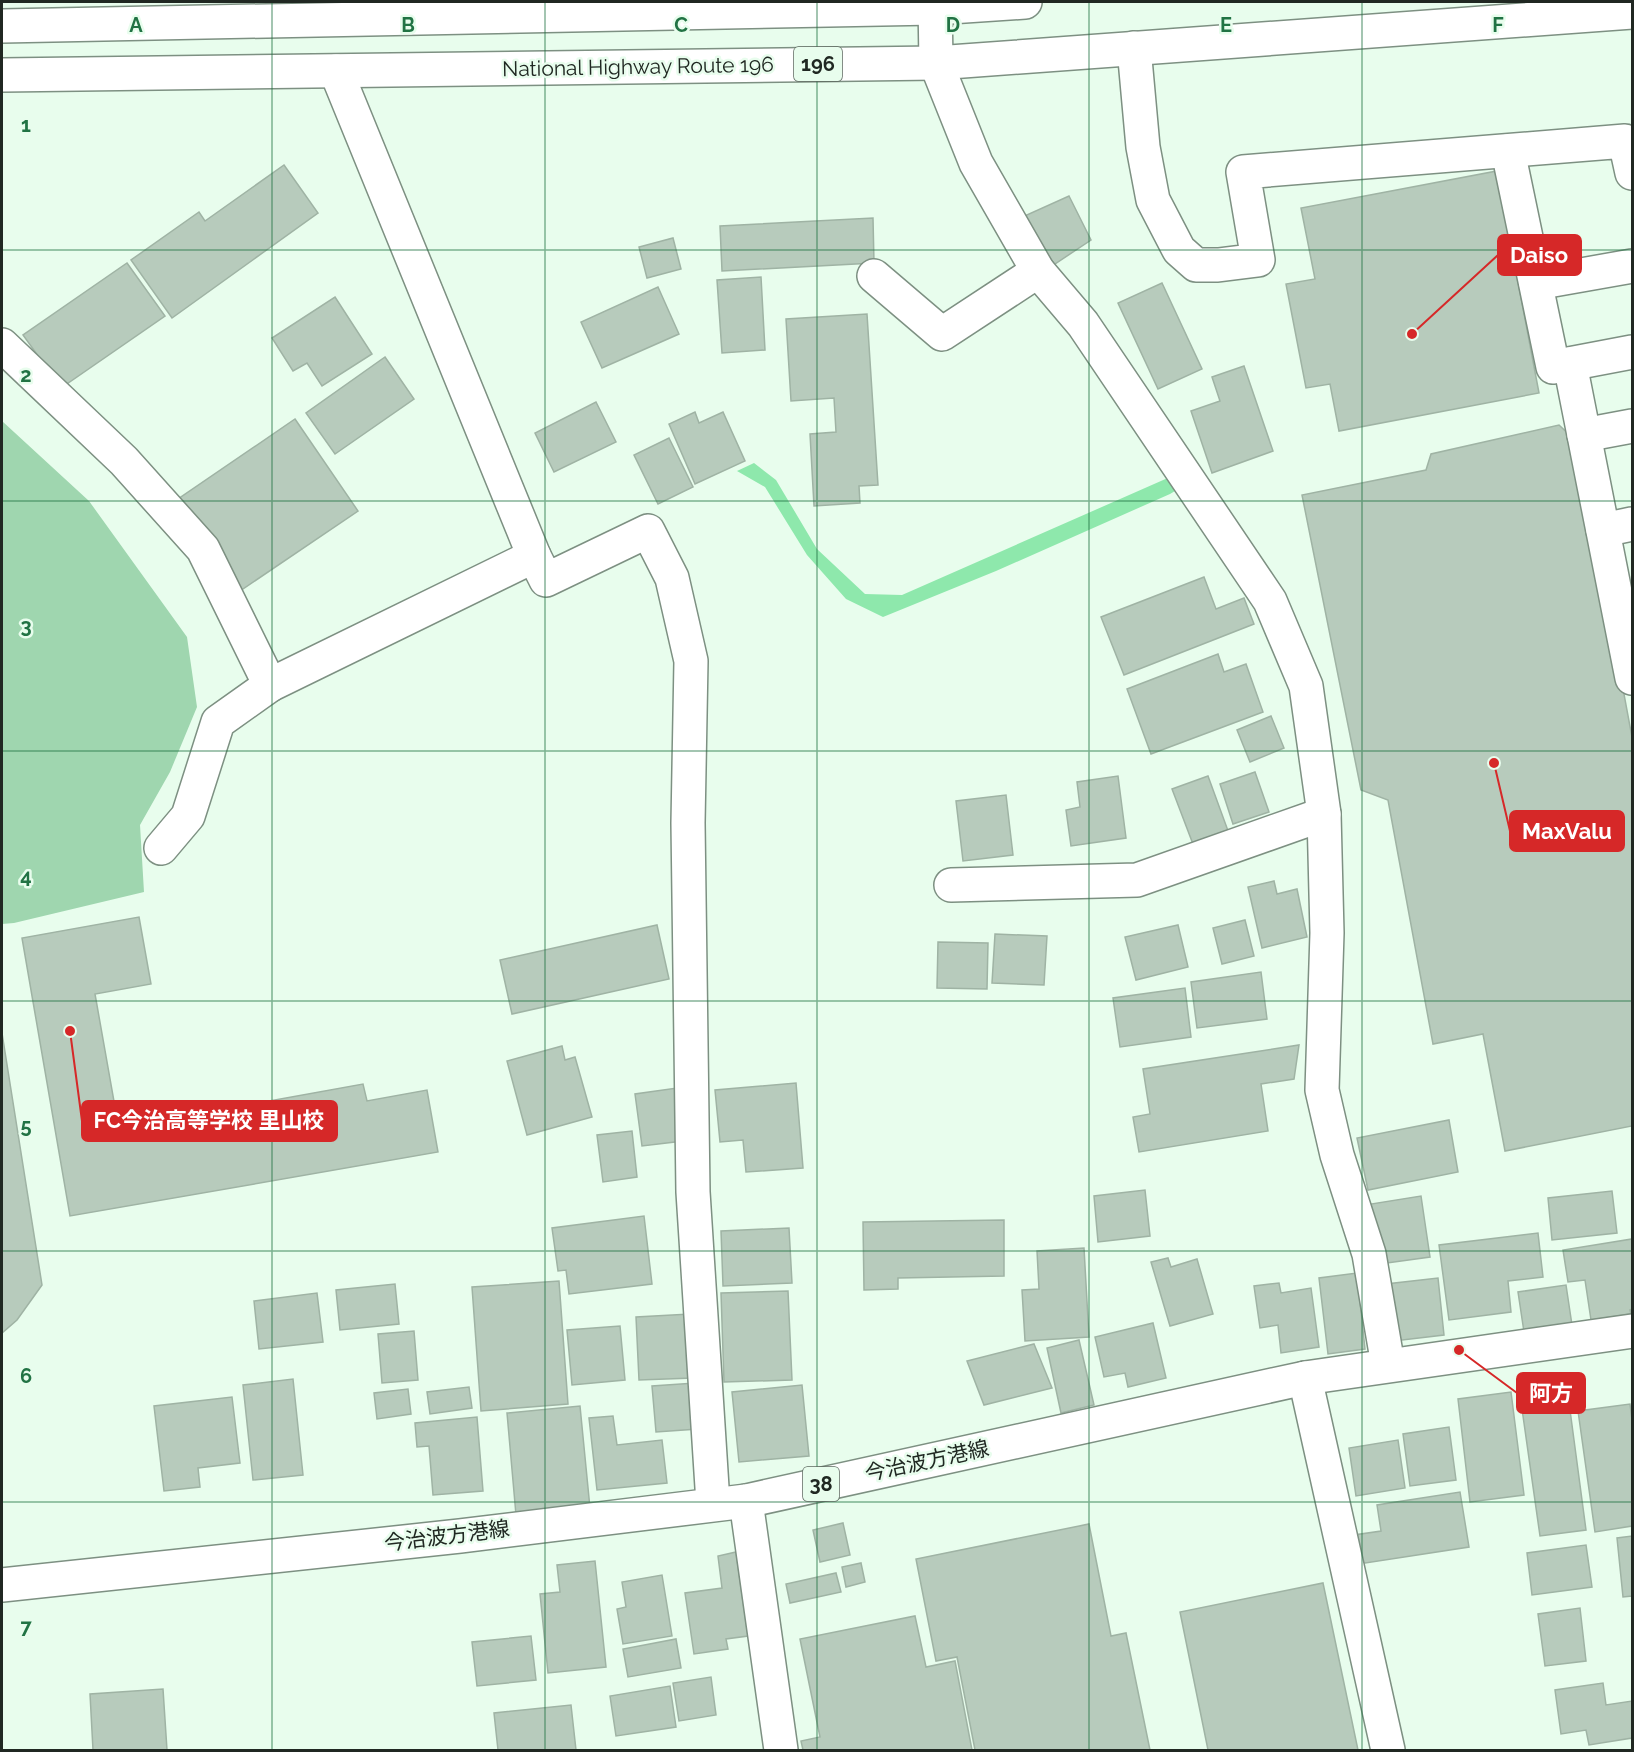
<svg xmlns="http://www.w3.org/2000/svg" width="1634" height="1752" font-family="Raleway,'Noto Sans JP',sans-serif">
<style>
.green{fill:#9fd6af}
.water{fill:#8ee8ac}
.building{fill:#b7cbbc;stroke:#9fb3a4;stroke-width:1.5}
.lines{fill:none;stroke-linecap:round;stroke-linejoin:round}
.minor-casing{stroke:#7d9082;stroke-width:36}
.major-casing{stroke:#7d9082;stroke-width:36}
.highway-casing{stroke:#7d9082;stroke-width:36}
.minor{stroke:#fff;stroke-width:33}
.major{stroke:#fff;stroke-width:33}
.highway{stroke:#fff;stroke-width:33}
.grid{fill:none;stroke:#217344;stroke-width:1.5;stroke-opacity:0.55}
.labels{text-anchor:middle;stroke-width:5;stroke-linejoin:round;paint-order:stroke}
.shield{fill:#e8fded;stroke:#5c685f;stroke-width:1.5}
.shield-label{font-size:20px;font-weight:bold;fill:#202822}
.street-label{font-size:21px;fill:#202822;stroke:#e8fded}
.grid-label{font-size:20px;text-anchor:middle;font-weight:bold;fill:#217344;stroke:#e8fded;stroke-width:5;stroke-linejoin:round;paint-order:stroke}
.leader{fill:none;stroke:#d62828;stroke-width:2}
.callout-dot{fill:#d62828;stroke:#e8fded;stroke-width:2}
.callout{fill:#d62828;stroke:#d62828;stroke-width:2}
.callout-label{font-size:22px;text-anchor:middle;font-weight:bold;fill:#fff}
</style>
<rect width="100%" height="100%" fill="#e8fded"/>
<!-- green -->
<polygon class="green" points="2,421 89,501 187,637 197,707 170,772 140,825 144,892 14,923 2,924"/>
<!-- water -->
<polygon class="water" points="754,463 776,480 817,549 865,594 902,595 1170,477 1180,488 1170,494 996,571 883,617 846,599 807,555 765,487 737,471"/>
<!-- building -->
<g class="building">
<polygon points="284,165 318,213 172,318 131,260 199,212 205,221"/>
<polygon points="1497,171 1539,393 1339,431 1330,384 1306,388 1286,284 1315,279 1301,208"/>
<polygon points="1069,196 1091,240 1052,266 1020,218"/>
<polygon points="873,218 874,263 722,271 720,226"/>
<polygon points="673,238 681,269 647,278 639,247"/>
<polygon points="127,263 165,316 61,388 23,335"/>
<polygon points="761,277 765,350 722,353 717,280"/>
<polygon points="1162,283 1202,369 1158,389 1118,303"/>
<polygon points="658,287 679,334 602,368 581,322"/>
<polygon points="335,297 372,354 322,386 307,363 293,371 272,338"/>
<polygon points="867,314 878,485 859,486 860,503 814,506 810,434 836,432 834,398 791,401 786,319"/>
<polygon points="385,357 414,399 335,454 306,413"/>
<polygon points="1244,366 1273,451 1212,473 1191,411 1220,401 1212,377"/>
<polygon points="596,402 616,442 554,472 535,433"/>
<polygon points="695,412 699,423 723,412 745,461 695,484 669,424"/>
<polygon points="295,419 358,511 240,591 178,499"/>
<polygon points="1559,425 1577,442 1632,737 1632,1126 1505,1151 1483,1034 1433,1044 1388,800 1361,790 1302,495 1426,470 1431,454"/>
<polygon points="669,438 693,487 658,504 634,455"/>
<polygon points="1204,577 1216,609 1244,598 1254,624 1124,675 1101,617"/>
<polygon points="1218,654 1224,672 1246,664 1263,712 1151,754 1127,689"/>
<polygon points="1271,716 1284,748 1250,762 1237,730"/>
<polygon points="1255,772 1269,812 1233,824 1220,784"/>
<polygon points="1118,776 1126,838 1071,846 1066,810 1080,807 1077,782"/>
<polygon points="1208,776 1231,839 1196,852 1172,789"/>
<polygon points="1006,795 1013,855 963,861 956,801"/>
<polygon points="1274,881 1277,894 1297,889 1307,937 1262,948 1248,887"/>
<polygon points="139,917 151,984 95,994 121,1141 216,1124 214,1111 363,1084 367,1101 427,1090 438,1152 70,1216 22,938"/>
<polygon points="1245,920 1254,956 1222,964 1213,928"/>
<polygon points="657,925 669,979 512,1014 500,960"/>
<polygon points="1178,925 1188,967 1136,980 1125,937"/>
<polygon points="995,934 1047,936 1044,985 992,983"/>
<polygon points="938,942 988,943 987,989 937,988"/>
<polygon points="1261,972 1267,1019 1197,1028 1191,982"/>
<polygon points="1185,988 1191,1037 1120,1047 1113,998"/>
<polygon points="2,1033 42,1285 17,1320 2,1333"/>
<polygon points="1299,1045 1294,1079 1261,1084 1268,1131 1139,1152 1133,1117 1150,1114 1143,1069"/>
<polygon points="562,1046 565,1060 575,1057 592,1117 527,1135 507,1061"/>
<polygon points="796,1083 803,1168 746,1172 743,1140 720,1142 715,1090"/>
<polygon points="677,1088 683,1141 642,1146 635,1094"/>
<polygon points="1449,1120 1458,1172 1368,1190 1357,1138"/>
<polygon points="632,1131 637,1177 603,1182 597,1135"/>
<polygon points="1145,1190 1150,1236 1098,1242 1094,1196"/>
<polygon points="1612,1191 1617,1233 1552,1240 1548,1198"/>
<polygon points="1421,1196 1430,1257 1380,1264 1371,1204"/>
<polygon points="644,1216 652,1284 569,1294 566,1270 558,1271 552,1228"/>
<polygon points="1004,1220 1004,1276 898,1278 898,1289 864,1290 863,1222"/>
<polygon points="789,1228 792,1283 723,1286 721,1231"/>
<polygon points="1538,1233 1543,1277 1508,1281 1511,1312 1449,1320 1439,1245"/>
<polygon points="1632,1239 1632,1309 1630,1310 1631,1314 1591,1320 1585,1280 1568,1282 1563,1250"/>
<polygon points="1084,1248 1089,1337 1025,1341 1022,1290 1039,1289 1037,1251"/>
<polygon points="1168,1258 1171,1267 1197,1259 1213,1314 1170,1326 1151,1262"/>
<polygon points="1357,1273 1365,1349 1328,1354 1319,1278"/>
<polygon points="1438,1278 1444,1335 1394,1341 1386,1284"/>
<polygon points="559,1281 568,1404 481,1411 472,1287"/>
<polygon points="1279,1283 1281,1293 1311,1288 1319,1347 1281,1353 1278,1325 1260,1328 1254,1286"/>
<polygon points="395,1284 399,1324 340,1330 336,1290"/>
<polygon points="1566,1285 1572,1325 1524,1332 1518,1292"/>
<polygon points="788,1291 792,1380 724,1382 721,1293"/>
<polygon points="317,1293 323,1342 259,1349 254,1301"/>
<polygon points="690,1314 693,1378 639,1380 636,1317"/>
<polygon points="1153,1323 1166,1378 1128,1387 1125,1373 1104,1377 1095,1337"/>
<polygon points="620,1326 625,1380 572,1385 567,1330"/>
<polygon points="414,1331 418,1380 382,1383 378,1334"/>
<polygon points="1079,1340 1094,1405 1061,1413 1047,1348"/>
<polygon points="1034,1344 1052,1388 984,1405 967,1361"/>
<polygon points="293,1379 303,1475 253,1480 243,1385"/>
<polygon points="695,1383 698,1429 656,1432 652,1386"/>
<polygon points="802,1385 809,1456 739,1462 732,1392"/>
<polygon points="469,1387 472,1408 430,1414 427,1392"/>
<polygon points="408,1389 411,1414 377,1419 374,1393"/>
<polygon points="1511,1392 1524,1495 1470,1502 1458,1399"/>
<polygon points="1568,1395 1586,1530 1540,1536 1521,1402"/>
<polygon points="232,1397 240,1463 198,1468 200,1487 164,1491 154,1406"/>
<polygon points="1630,1404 1632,1420 1632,1526 1595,1532 1578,1411"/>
<polygon points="580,1406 590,1508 516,1515 507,1413"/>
<polygon points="613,1416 617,1445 662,1440 667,1483 597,1490 589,1418"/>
<polygon points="477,1417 483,1491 433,1495 429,1446 417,1447 415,1423"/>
<polygon points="1449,1427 1456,1480 1410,1486 1403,1434"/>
<polygon points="1398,1440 1405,1488 1356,1496 1349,1448"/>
<polygon points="1460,1492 1469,1547 1359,1564 1354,1535 1381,1531 1377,1505"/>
<polygon points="843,1523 850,1555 820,1562 813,1530"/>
<polygon points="1089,1524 1111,1636 1126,1633 1150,1750 975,1750 957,1657 936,1661 916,1559"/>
<polygon points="1632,1536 1632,1596 1623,1597 1617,1538"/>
<polygon points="1586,1545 1592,1587 1532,1595 1527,1553"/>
<polygon points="736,1552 748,1636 726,1639 728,1649 694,1654 685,1593 722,1588 718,1556"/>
<polygon points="595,1561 606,1667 548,1673 540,1594 560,1592 557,1565"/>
<polygon points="861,1563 865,1582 846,1587 842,1567"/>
<polygon points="836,1573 841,1592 790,1603 786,1584"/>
<polygon points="662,1575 672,1636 623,1644 617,1609 626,1607 622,1582"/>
<polygon points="1323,1583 1358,1750 1208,1750 1180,1612"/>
<polygon points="1580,1608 1586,1661 1545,1666 1538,1614"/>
<polygon points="915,1616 926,1667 955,1661 972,1750 803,1750 801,1741 820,1737 800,1639"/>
<polygon points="531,1636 536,1680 477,1686 472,1642"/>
<polygon points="676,1639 681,1668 628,1677 623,1649"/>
<polygon points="711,1677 716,1715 679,1721 673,1683"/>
<polygon points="1603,1683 1606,1705 1632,1701 1632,1738 1589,1745 1586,1730 1561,1734 1555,1690"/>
<polygon points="670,1686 676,1727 616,1736 610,1696"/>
<polygon points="163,1689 167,1750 93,1750 90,1694"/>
<polygon points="571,1705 576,1750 498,1750 494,1713"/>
</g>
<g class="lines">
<defs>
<g id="minor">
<polyline points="935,2 936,63 976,163 1038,271 1083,324 1270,601 1306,686 1324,814 1327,933 1322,1090 1337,1155 1369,1254 1388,1365"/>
<polyline points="1134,48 1143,147 1153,200 1179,250 1196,265 1218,265 1258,260 1243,172 1625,141 1632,173"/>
<polyline points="336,71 534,556"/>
<polyline points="1508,151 1553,367 1632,352"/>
<polyline points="874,276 942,334 1038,271"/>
<polyline points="1536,283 1632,266"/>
<polyline points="2,345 124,461 203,549 270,685 534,556 546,580 648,531 672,578 691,661 688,823 693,1192 713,1503"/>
<polyline points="1570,364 1632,678"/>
<polyline points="1584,435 1632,426"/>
<polyline points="1603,530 1632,524"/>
<polyline points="161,848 188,816 218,722 270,685"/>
<polyline points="951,885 1137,880 1324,814"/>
<polyline points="1305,1378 1388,1750"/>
<polyline points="746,1501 781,1750"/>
</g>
<polyline id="major" points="2,1585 460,1536 746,1501 1305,1378 1632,1331"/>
<g id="highway">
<polyline points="2,26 935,8 1025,2"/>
<polyline points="2,75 936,63 1632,12"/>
</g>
</defs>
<!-- minor casing -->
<use href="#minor" class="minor-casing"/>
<!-- major casing -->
<use href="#major" class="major-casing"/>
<!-- highway casing -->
<use href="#highway" class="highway-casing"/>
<!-- minor -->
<use href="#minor" class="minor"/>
<!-- major -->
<use href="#major" class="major"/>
<!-- highway -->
<use href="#highway" class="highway"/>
</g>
<!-- grid -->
<path class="grid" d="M272,2V1750M545,2V1750M817,2V1750M1089,2V1750M1362,2V1750M2,250H1632M2,501H1632M2,751H1632M2,1001H1632M2,1251H1632M2,1502H1632"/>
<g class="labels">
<!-- shield labels -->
<g class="shield">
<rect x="794" y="47" width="48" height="34" rx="4.5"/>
<rect x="803" y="1467" width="36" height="34" rx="4.5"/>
</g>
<g class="shield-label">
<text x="818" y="71">196</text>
<text x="821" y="1491">38</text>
</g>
<!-- street labels -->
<g class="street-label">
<text transform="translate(638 67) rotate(-1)" y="7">National Highway Route 196</text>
<text transform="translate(927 1461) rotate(-12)" y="7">今治波方港線</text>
<text transform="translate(447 1536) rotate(-7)" y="7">今治波方港線</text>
</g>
</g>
<g class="grid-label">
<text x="136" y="32">A</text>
<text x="408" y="32">B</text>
<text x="681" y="32">C</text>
<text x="953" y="32">D</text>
<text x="1226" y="32">E</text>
<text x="1498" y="32">F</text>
<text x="26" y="132">1</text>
<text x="26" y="382">2</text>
<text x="26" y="633">3</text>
<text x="26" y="883">4</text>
<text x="26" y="1133">5</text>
<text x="26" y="1383">6</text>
<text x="26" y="1634">7</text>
</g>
<!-- callouts -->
<path class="leader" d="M1412 334L1498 255M1494 763L1510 831M70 1031L82 1121M1459 1350L1517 1393"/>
<g class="callout-dot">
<circle cx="1412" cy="334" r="6"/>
<circle cx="1494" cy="763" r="6"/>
<circle cx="70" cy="1031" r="6"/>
<circle cx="1459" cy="1350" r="6"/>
</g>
<g class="callout">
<rect x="1498" y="235" width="83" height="40" rx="6"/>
<rect x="1510" y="811" width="114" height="40" rx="6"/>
<rect x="82" y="1101" width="255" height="40" rx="6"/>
<rect x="1517" y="1373" width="68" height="40" rx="6"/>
</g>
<g class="callout-label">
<text x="1539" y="263">Daiso</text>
<text x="1567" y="839">MaxValu</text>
<text x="209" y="1128">FC今治高等学校 里山校</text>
<text x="1551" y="1401">阿方</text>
</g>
<!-- border -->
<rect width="1634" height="1752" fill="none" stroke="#202822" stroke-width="6"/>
</svg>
